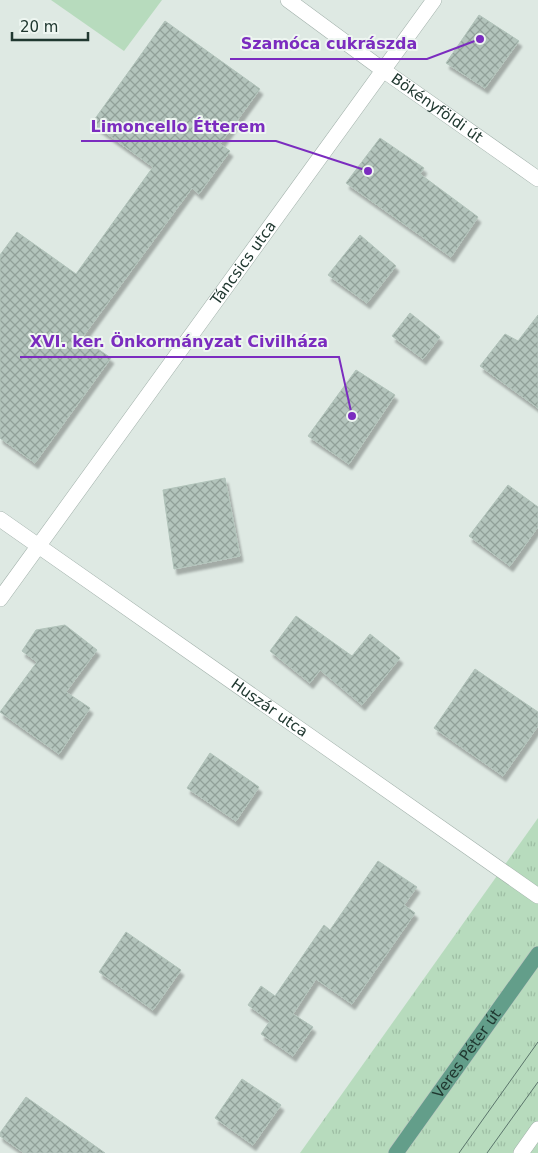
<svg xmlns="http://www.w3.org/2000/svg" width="538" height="1153" font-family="'DejaVu Sans',sans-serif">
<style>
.grass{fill:url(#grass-tufts)}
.pitch{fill:#b7dbbd}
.building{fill:url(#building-cross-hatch);stroke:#b1c3ba;filter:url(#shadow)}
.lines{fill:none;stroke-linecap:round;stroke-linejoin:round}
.minor-casing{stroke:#a1b0aa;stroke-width:16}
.tertiary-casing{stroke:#a1b0aa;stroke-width:16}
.primary-casing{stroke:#bcc3c1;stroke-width:16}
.minor{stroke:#fff;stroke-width:15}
.tertiary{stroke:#fff;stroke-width:15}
.primary{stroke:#639e8a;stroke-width:15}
.tram{stroke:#5a746b;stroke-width:1}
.labels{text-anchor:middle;stroke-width:4;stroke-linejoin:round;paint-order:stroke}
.street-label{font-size:15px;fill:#203830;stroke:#eef6f1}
.leader{fill:none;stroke:#7b2cbf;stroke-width:2}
.callout-dot{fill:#7b2cbf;stroke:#eef6f1;stroke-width:2}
.callout-label{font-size:16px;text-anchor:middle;font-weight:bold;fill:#7b2cbf;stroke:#eef6f1;stroke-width:4;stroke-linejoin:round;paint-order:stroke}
</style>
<defs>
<pattern id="grass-tufts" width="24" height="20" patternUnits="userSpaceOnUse" patternTransform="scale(1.25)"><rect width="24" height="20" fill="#b7dbbd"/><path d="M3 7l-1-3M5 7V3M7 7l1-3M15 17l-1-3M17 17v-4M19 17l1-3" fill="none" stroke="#9dbda3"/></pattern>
<pattern id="building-cross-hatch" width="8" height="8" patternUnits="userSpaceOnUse" patternTransform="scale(1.25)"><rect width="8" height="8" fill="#b3c4bc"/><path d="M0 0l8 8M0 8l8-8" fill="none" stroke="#91a099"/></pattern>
<filter id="shadow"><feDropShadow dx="3" dy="5.5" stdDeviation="1" flood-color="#0004"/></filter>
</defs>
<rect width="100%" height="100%" fill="#dee9e3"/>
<!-- grass -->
<polygon class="grass" points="538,818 538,1153 300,1153"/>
<!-- pitch -->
<polygon class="pitch" points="51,0 162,0 124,51"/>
<!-- building -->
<g class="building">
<polygon points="479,15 519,41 485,88 446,63"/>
<polygon points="165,21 260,89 220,144 230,151 199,194 192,188 82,338 111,358 35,463 0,438 0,255 17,232 76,274 153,167 92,123"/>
<polygon points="380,138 424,168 420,174 478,217 451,257 346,183"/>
<polygon points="360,235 396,266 367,303 328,275"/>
<polygon points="410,313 440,337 423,359 392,336"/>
<polygon points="538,315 538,408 480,366 505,334 518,341"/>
<polygon points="356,370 395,395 349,464 308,436"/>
<polygon points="225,478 240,556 174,569 163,490"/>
<polygon points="508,485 538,507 538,527 510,566 469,536"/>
<polygon points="296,616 352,656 370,634 400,658 362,705 320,670 310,683 270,651"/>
<polygon points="65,625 97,650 66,692 90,708 59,754 0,712 37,662 22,651 36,630"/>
<polygon points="475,669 538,712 538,726 503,776 434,728"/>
<polygon points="210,753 259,787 236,821 187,788"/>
<polygon points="378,861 417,887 404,905 415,913 352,1004 316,979 293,1014 313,1027 293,1056 261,1034 270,1021 248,1005 261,986 275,996 324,925 330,930"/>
<polygon points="126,932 181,970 153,1010 99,972"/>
<polygon points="242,1079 281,1105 253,1145 215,1118"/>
<polygon points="26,1097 105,1153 24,1153 0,1136 0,1133"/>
</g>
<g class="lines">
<defs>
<g id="minor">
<path id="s1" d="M0,519L538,896"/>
<path id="s2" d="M0,599L434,0"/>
<polyline points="521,1153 538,1129"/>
</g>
<g id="tertiary">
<path id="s3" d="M288,0L383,70L538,179"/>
</g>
<g id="primary">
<path id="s4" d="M396,1153L538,954"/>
</g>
</defs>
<!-- minor casing -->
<use href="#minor" class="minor-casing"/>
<!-- tertiary casing -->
<use href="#tertiary" class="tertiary-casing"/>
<!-- primary casing -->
<use href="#primary" class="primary-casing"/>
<!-- minor -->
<use href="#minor" class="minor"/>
<!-- tertiary -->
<use href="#tertiary" class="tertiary"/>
<!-- primary -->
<use href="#primary" class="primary"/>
<!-- tram -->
<g class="tram">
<polyline points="459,1153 538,1042"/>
<polyline points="487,1153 538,1082"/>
</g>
</g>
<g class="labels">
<!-- street labels -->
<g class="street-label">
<text dy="5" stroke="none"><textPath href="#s3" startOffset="184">Bökényföldi út</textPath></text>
<text dy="5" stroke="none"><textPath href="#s2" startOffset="415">Táncsics utca</textPath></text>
<text dy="5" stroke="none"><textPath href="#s1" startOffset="329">Huszár utca</textPath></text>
<text dy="5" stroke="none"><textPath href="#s4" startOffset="122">Veres Péter út</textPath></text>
</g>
</g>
<!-- callouts -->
<path class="leader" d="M480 39L427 59H230M368 171L276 141H81M352 416L339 357H20"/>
<g class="callout-dot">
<circle cx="480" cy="39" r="5"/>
<circle cx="368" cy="171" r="5"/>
<circle cx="352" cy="416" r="5"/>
</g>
<g class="callout-label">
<text x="329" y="49">Szamóca cukrászda</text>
<text x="178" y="132">Limoncello Étterem</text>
<text x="179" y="347">XVI. ker. Önkormányzat Civilháza</text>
</g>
<!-- scale -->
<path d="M12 32v8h76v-8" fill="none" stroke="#203830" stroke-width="2.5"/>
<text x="20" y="32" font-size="15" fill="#203830" stroke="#eef6f1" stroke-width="4" paint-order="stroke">20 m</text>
</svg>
